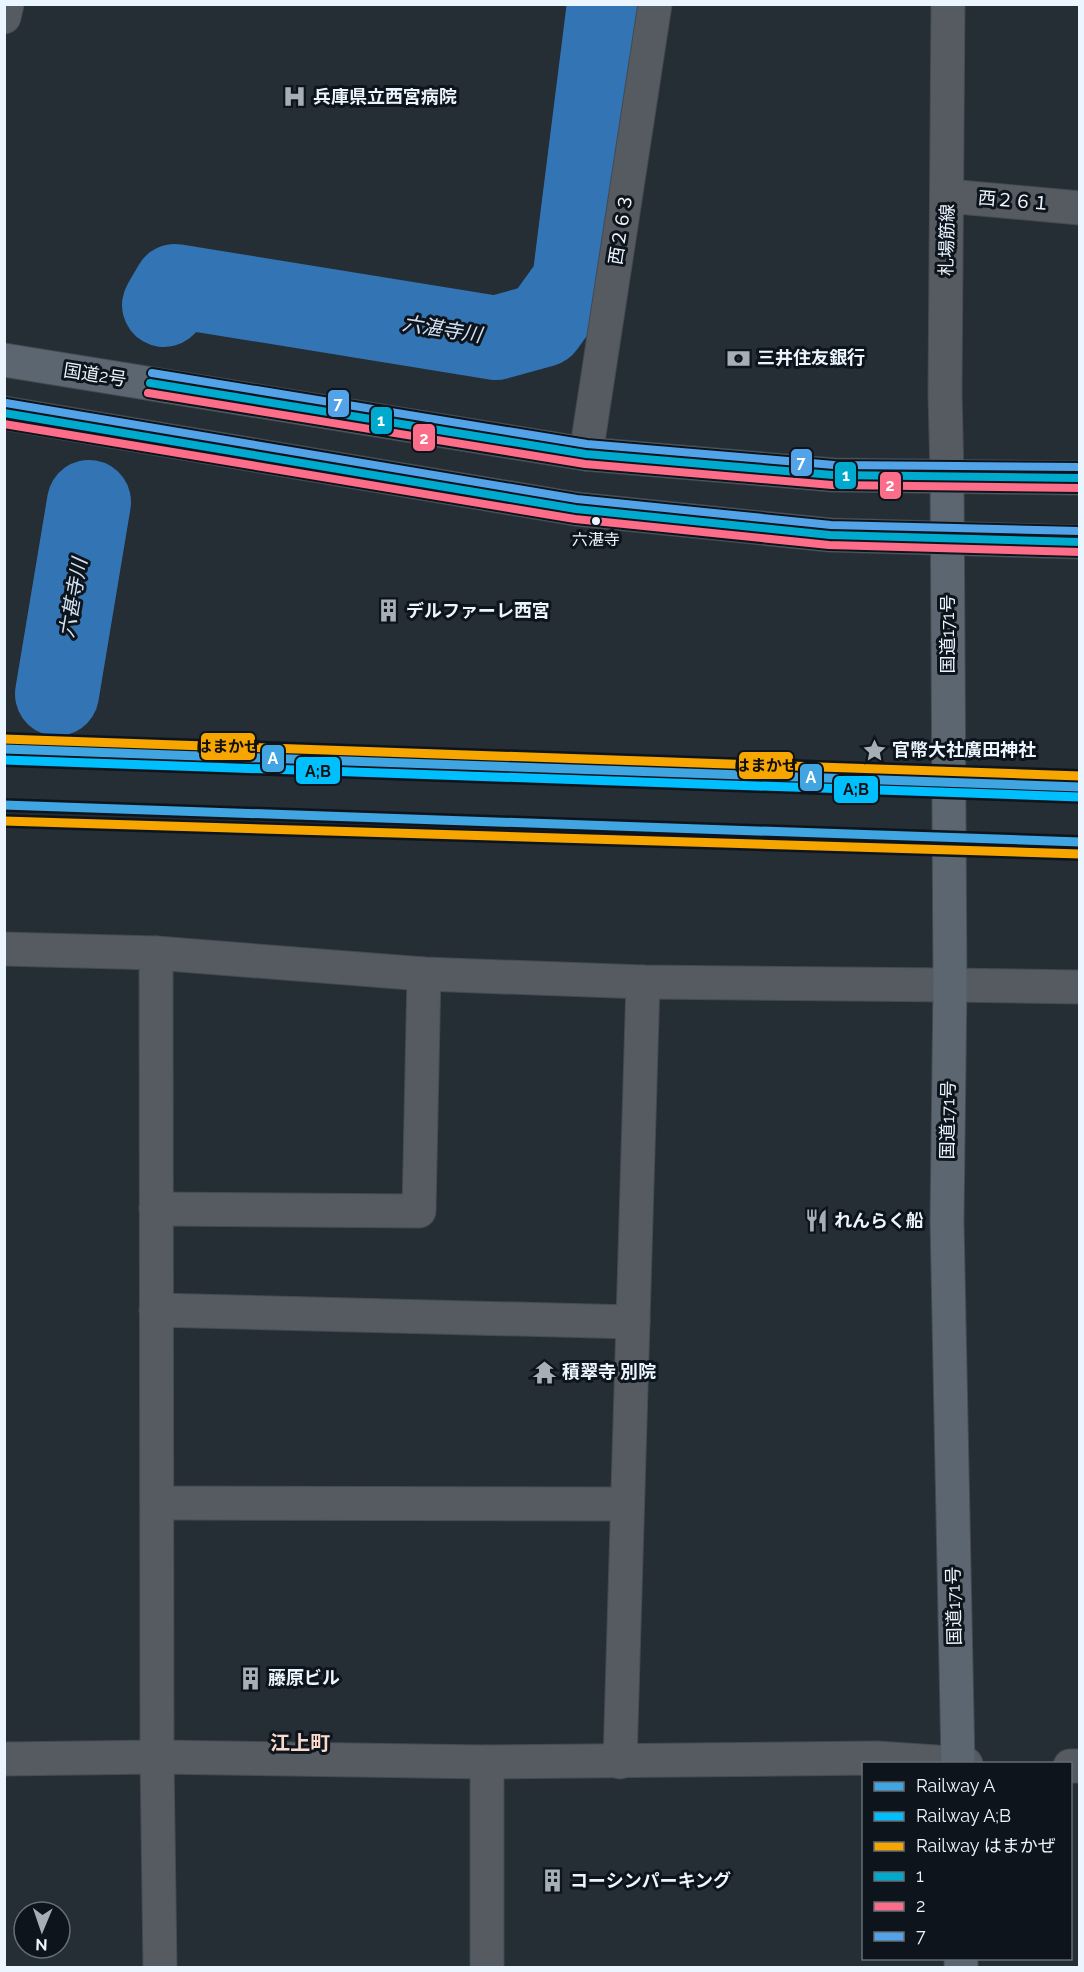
<svg xmlns="http://www.w3.org/2000/svg" width="1084" height="1972" font-family="Raleway,'Noto Sans JP',sans-serif">
<style>
.lines{fill:none;stroke-linecap:round;stroke-linejoin:round}
.river{stroke:#3374b4;stroke-width:84}
.minor-casing{stroke:#434a51;stroke-width:35}
.tertiary-casing{stroke:#434a51;stroke-width:35}
.trunk-casing{stroke:#434a51;stroke-width:35}
.minor{stroke:#565b62;stroke-width:33}
.tertiary{stroke:#565b62;stroke-width:33}
.trunk{stroke:#5b6670;stroke-width:33}
.bus-1-casing{stroke:#0e141b;stroke-width:12}
.bus-2-casing{stroke:#0e141b;stroke-width:12}
.bus-3-casing{stroke:#0e141b;stroke-width:12}
.bus-1{stroke:#00a9ce;stroke-width:8}
.bus-2{stroke:#fb6d88;stroke-width:8}
.bus-3{stroke:#53a3e8;stroke-width:8}
.rail-1-casing{stroke:#0e141b;stroke-width:14}
.rail-2-casing{stroke:#0e141b;stroke-width:14}
.rail-3-casing{stroke:#0e141b;stroke-width:14}
.rail-1{stroke:#40a5e0;stroke-width:9}
.rail-2{stroke:#00bfff;stroke-width:9}
.rail-3{stroke:#f7a600;stroke-width:9}
.bus-dot{fill:#ebf5ff;stroke:#0e141b;stroke-width:2}
.labels{text-anchor:middle;stroke-width:6;stroke-linejoin:round;paint-order:stroke}
.bus-label{font-size:16px;fill:#ebf5ff;stroke:#0e141b}
.poi-label{font-size:18px;font-weight:bold;fill:#ebf5ff;stroke:#0e141b;text-anchor:start}
.street-label{font-size:18px;fill:#ebf5ff;stroke:#0e141b}
.water-label{font-size:20px;font-style:italic;fill:#d0e1f4;stroke:#0e141b}
.neighbourhood-label{font-size:20px;font-weight:bold;fill:#fad9cd;stroke:#0e141b}
.line-badge{stroke:#0e141b;stroke-width:2}
.badge-label{font-size:16px;text-anchor:middle;font-weight:bold;fill:#fff}
.pale-badge-label{font-size:16px;text-anchor:middle;font-weight:bold;fill:#111}
</style>
<rect width="100%" height="100%" fill="#252d35"/>
<g class="lines">
<!-- river -->
<g class="river">
<polyline points="164,305 175,286 496,338 543,325 574,282 609,4"/>
<polyline points="57,694 89,502"/>
</g>
<defs>
<g id="minor">
<polyline points="4,17 7,4"/>
<polyline points="948,196 1080,208"/>
<polyline points="586,454 655,4"/>
<polyline points="4,949 156,953 157,1757 160,1968"/>
<polyline points="950,985 1080,987"/>
<polyline points="156,1209 419,1211 424,974"/>
<polyline points="156,1310 633,1322"/>
<polyline points="157,1503 627,1504"/>
<polyline points="4,1759 157,1757 487,1762 877,1758 966,1764"/>
<polyline points="487,1762 487,1968"/>
<polyline points="620,1762 643,982"/>
<polyline points="1070,1766 1080,1766"/>
</g>
<g id="tertiary">
<polyline points="947,476 945,393 948,4"/>
<polyline points="156,953 424,974 643,982 950,985"/>
</g>
<g id="trunk">
<polyline points="4,360 586,454 833,475 1080,478"/>
<polyline points="4,413 576,509 830,535 1080,542"/>
<polyline points="947,476 950,985 947,1221 958,1764"/>
<polyline points="961,1958 961,1968"/>
</g>
</defs>
<!-- minor casing -->
<use href="#minor" class="minor-casing"/>
<!-- tertiary casing -->
<use href="#tertiary" class="tertiary-casing"/>
<!-- trunk casing -->
<use href="#trunk" class="trunk-casing"/>
<!-- minor -->
<use href="#minor" class="minor"/>
<!-- tertiary -->
<use href="#tertiary" class="tertiary"/>
<!-- trunk -->
<use href="#trunk" class="trunk"/>
<defs>
<g id="bus-1">
<polyline points="150,383 586,454 833,475 1080,478"/>
<polyline points="4,413 576,509 830,535 1080,542"/>
</g>
<g id="bus-2">
<polyline points="148,393 585,464 832,485 1080,488"/>
<polyline points="4,424 575,519 829,545 1080,552"/>
</g>
<g id="bus-3">
<polyline points="152,373 587,444 834,465 1080,467"/>
<polyline points="6,403 577,499 831,525 1080,531"/>
</g>
</defs>
<!-- bus-1 casing -->
<use href="#bus-1" class="bus-1-casing"/>
<!-- bus-2 casing -->
<use href="#bus-2" class="bus-2-casing"/>
<!-- bus-3 casing -->
<use href="#bus-3" class="bus-3-casing"/>
<!-- bus-1 -->
<use href="#bus-1" class="bus-1"/>
<!-- bus-2 -->
<use href="#bus-2" class="bus-2"/>
<!-- bus-3 -->
<use href="#bus-3" class="bus-3"/>
<defs>
<g id="rail-1">
<polyline points="4,749 1080,787"/>
<polyline points="4,805 1080,842"/>
</g>
<polyline id="rail-2" points="4,760 1080,797"/>
<g id="rail-3">
<polyline points="4,739 1080,776"/>
<polyline points="4,821 1080,854"/>
</g>
</defs>
<!-- rail-1 casing -->
<use href="#rail-1" class="rail-1-casing"/>
<!-- rail-2 casing -->
<use href="#rail-2" class="rail-2-casing"/>
<!-- rail-3 casing -->
<use href="#rail-3" class="rail-3-casing"/>
<!-- rail-1 -->
<use href="#rail-1" class="rail-1"/>
<!-- rail-2 -->
<use href="#rail-2" class="rail-2"/>
<!-- rail-3 -->
<use href="#rail-3" class="rail-3"/>
</g>
<!-- icons -->
<defs>
<symbol id="hospital-bare" viewBox="-9 -9 18 18"><path d="M-5-5h3v3.5h4V-5h3V5h-3V1.5h-4V5h-3Z" fill="#a6afb8" stroke="#0e141b" stroke-width="2.5" paint-order="stroke"/></symbol>
<symbol id="bank-bare" viewBox="-9 -9 18 18"><path d="M-6-4H6V4H-6ZM0-2.3a2.3 2.3 0 1 0 0 4.6a2.3 2.3 0 1 0 0-4.6Z" fill="#a6afb8" stroke="#0e141b" stroke-width="2.5" paint-order="stroke"/></symbol>
<symbol id="building-bare" viewBox="-9 -9 18 18"><path d="M-4-6H4V6H1V3H-1V6H-4ZM-2.5-4.3h1.7v1.8h-1.7ZM.8-4.3h1.7v1.8H.8ZM-2.5-1h1.7V.8h-1.7ZM.8-1h1.7V.8H.8Z" fill="#a6afb8" stroke="#0e141b" stroke-width="2.5" paint-order="stroke"/></symbol>
<symbol id="sight-bare" viewBox="-9 -9 18 18"><path d="M0-6L1.8-2.2L6-1.7L2.9 1.2L3.7 5.4L0 3.3L-3.7 5.4L-2.9 1.2L-6-1.7L-1.8-2.2Z" fill="#a6afb8" stroke="#0e141b" stroke-width="2.5" paint-order="stroke"/></symbol>
<symbol id="restaurant-bare" viewBox="-9 -9 18 18"><path d="M-5-6h1v4h1v-4h1v4h1v-4h1v5L-1.5 .5V6h-2V.5L-5-1ZM5-6V6H3V1.5H1.5Q1.5-4 5-6Z" fill="#a6afb8" stroke="#0e141b" stroke-width="2.5" paint-order="stroke"/></symbol>
<symbol id="temple-bare" viewBox="-9 -9 18 18"><path d="M0-6L5-2H3V0L6.5 2.5H4V6H1.5V3h-3V6H-4V2.5H-6.5L-3 0V-2H-5Z" fill="#a6afb8" stroke="#0e141b" stroke-width="2.5" paint-order="stroke"/></symbol>
</defs>
<g fill-rule="evenodd">
<use href="#hospital-bare" x="278" y="80" width="33" height="33"/>
<use href="#bank-bare" x="722" y="342" width="33" height="33"/>
<use href="#building-bare" x="372" y="594" width="33" height="33"/>
<use href="#sight-bare" x="858" y="734" width="33" height="33"/>
<use href="#restaurant-bare" x="800" y="1204" width="33" height="33"/>
<use href="#temple-bare" x="528" y="1356" width="33" height="33"/>
<use href="#building-bare" x="234" y="1662" width="33" height="33"/>
<use href="#building-bare" x="536" y="1864" width="33" height="33"/>
</g>
<!-- markers -->
<circle class="bus-dot" cx="596" cy="521" r="5"/>
<g class="labels">
<!-- bus labels -->
<g class="bus-label">
<text x="596" y="545">六湛寺</text>
</g>
<!-- poi labels -->
<g class="poi-label">
<text x="313" y="103">兵庫県立西宮病院</text>
<text x="757" y="364">三井住友銀行</text>
<text x="406" y="617">デルファーレ西宮</text>
<text x="892" y="756">官幣大社廣田神社</text>
<text x="834" y="1227">れんらく船</text>
<text x="562" y="1378">積翠寺 別院</text>
<text x="268" y="1684">藤原ビル</text>
<text x="570" y="1887">コーシンパーキング</text>
</g>
<!-- street labels -->
<g class="street-label">
<text transform="translate(1014 201) rotate(5)" y="6">西２６１</text>
<text transform="translate(621 229) rotate(-81)" y="6">西２６３</text>
<text transform="translate(947 240) rotate(-89)" y="6">札場筋線</text>
<text transform="translate(95 375) rotate(9)" y="6">国道2号</text>
<text transform="translate(948 634) rotate(-90)" y="6">国道171号</text>
<text transform="translate(948 1120) rotate(-89)" y="6">国道171号</text>
<text transform="translate(954 1606) rotate(-91)" y="6">国道171号</text>
</g>
<!-- water labels -->
<g class="water-label">
<text transform="translate(442 329) rotate(9)" y="7">六湛寺川</text>
<text transform="translate(73 598) rotate(-80)" y="7">六甚寺川</text>
</g>
<!-- neighbourhood labels -->
<g class="neighbourhood-label">
<text x="300" y="1750">江上町</text>
</g>
</g>
<g class="line-badge">
<rect x="327" y="389" width="23" height="29" rx="6" fill="#53a3e8"/>
<rect x="370" y="406" width="23" height="29" rx="6" fill="#00a9ce"/>
<rect x="412" y="423" width="24" height="29" rx="6" fill="#fb6d88"/>
<rect x="790" y="448" width="23" height="29" rx="6" fill="#53a3e8"/>
<rect x="834" y="461" width="23" height="29" rx="6" fill="#00a9ce"/>
<rect x="879" y="471" width="23" height="29" rx="6" fill="#fb6d88"/>
<rect x="200" y="732" width="56" height="29" rx="6" fill="#f7a600"/>
<rect x="261" y="744" width="24" height="29" rx="6" fill="#40a5e0"/>
<rect x="738" y="751" width="56" height="29" rx="6" fill="#f7a600"/>
<rect x="295" y="756" width="46" height="29" rx="6" fill="#00bfff"/>
<rect x="799" y="763" width="24" height="29" rx="6" fill="#40a5e0"/>
<rect x="833" y="775" width="46" height="29" rx="6" fill="#00bfff"/>
</g>
<g class="badge-label">
<text x="338" y="409">7</text>
<text x="381" y="426">1</text>
<text x="424" y="444">2</text>
<text x="801" y="468">7</text>
<text x="846" y="481">1</text>
<text x="890" y="491">2</text>
<text x="273" y="764">A</text>
<text x="811" y="783">A</text>
</g>
<g class="pale-badge-label">
<text x="228" y="752">はまかぜ</text>
<text x="766" y="771">はまかぜ</text>
<text x="318" y="777">A;B</text>
<text x="856" y="795">A;B</text>
</g>
<!-- border -->
<rect width="1084" height="1972" fill="none" stroke="#ebf5ff" stroke-width="12"/>
<!-- legend -->
<rect x="862" y="1762" width="210" height="198" fill="#0e141b" stroke="#666e76" stroke-width="1.5"/>
<rect x="874" y="1782" width="30" height="9" fill="#40a5e0" stroke="#666e76" stroke-width="1.5"/>
<text x="916" y="1792" font-size="18" fill="#ebf5ff">Railway A</text>
<rect x="874" y="1812" width="30" height="9" fill="#00bfff" stroke="#666e76" stroke-width="1.5"/>
<text x="916" y="1822" font-size="18" fill="#ebf5ff">Railway A;B</text>
<rect x="874" y="1842" width="30" height="9" fill="#f7a600" stroke="#666e76" stroke-width="1.5"/>
<text x="916" y="1852" font-size="18" fill="#ebf5ff">Railway はまかぜ</text>
<rect x="874" y="1872" width="30" height="9" fill="#00a9ce" stroke="#666e76" stroke-width="1.5"/>
<text x="916" y="1882" font-size="18" fill="#ebf5ff">1</text>
<rect x="874" y="1902" width="30" height="9" fill="#fb6d88" stroke="#666e76" stroke-width="1.5"/>
<text x="916" y="1912" font-size="18" fill="#ebf5ff">2</text>
<rect x="874" y="1932" width="30" height="9" fill="#53a3e8" stroke="#666e76" stroke-width="1.5"/>
<text x="916" y="1942" font-size="18" fill="#ebf5ff">7</text>
<!-- north arrow -->
<g transform="translate(42 1930) rotate(182)"><circle r="28" fill="#0e141b" stroke="#666e76" stroke-width="1.5"/>
<path d="M0-4.5L10 22L0 15L-10 22Z" fill="#a6afb8"/>
<text y="-9" font-size="16" font-weight="bold" text-anchor="middle" fill="#ebf5ff">N</text>
</g>
</svg>
